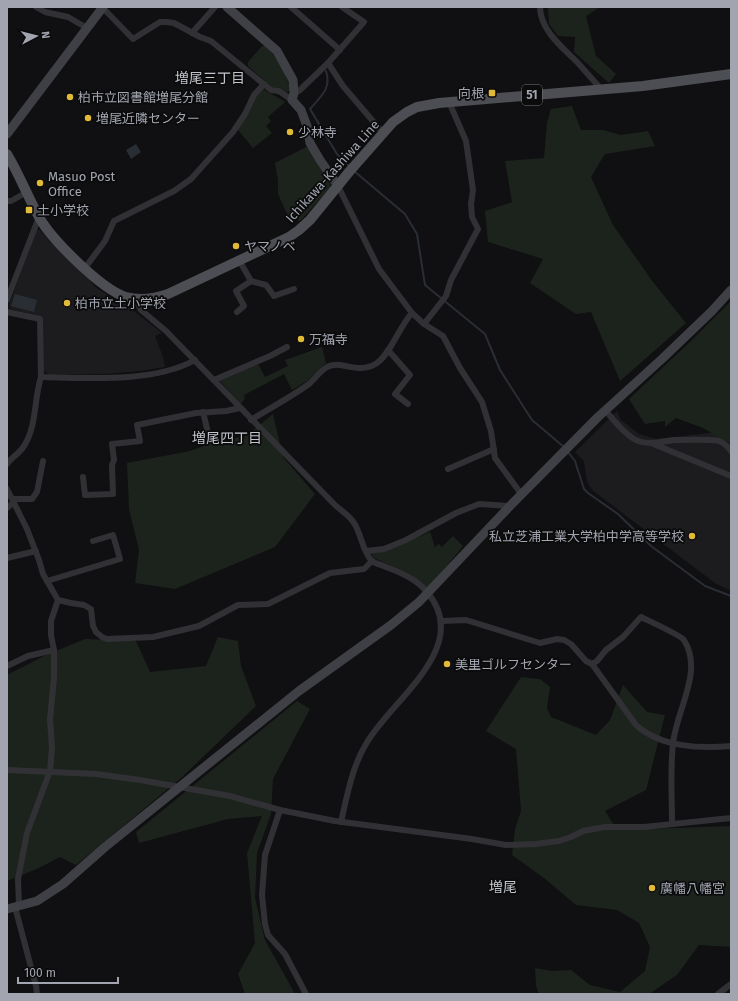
<svg xmlns="http://www.w3.org/2000/svg" width="738" height="1001" font-family="'Fira Sans','Noto Sans JP',sans-serif">
<style>
.built{fill:#1c1c1e}
.green{fill:#1c231d}
.water{fill:#292e35}
.lines{fill:none;stroke-linecap:round;stroke-linejoin:round}
.stream{stroke:#292e35;stroke-width:2}
.street{stroke:#313135;stroke-width:6}
.secondary{stroke:#3f4045;stroke-width:9}
.primary{stroke:#4d4e54;stroke-width:10}
.poi-dot{fill:#e1bb38;stroke:#0b0b0c;stroke-width:1.5}
.labels{text-anchor:middle;stroke-width:3.5;stroke-linejoin:round;paint-order:stroke}
.shield{fill:#0b0b0c;stroke:#75777f;stroke-width:1}
.shield-label{font-size:12px;font-weight:bold;fill:#a2a5b0}
.poi-label{font-size:13px;fill:#a2a5b0;stroke:#0b0b0c;text-anchor:start}
.street-label{font-size:13px;fill:#a2a5b0;stroke:#0b0b0c}
.neighbourhood-label{font-size:14px;fill:#c2c4cd;stroke:#0b0b0c}
</style>
<rect width="100%" height="100%" fill="#100f11"/>
<!-- built -->
<g class="built">
<polygon points="37,230 40,230 49,241 88,278 95,287 117,301 131,305 135,312 162,333 155,336 163,357 165,367 140,371 103,374 49,375 42,369 43,317 10,309 9,305"/>
<polygon points="617,411 621,420 639,434 656,439 718,432 731,438 731,591 715,583 592,490 587,482 584,461 575,452"/>
</g>
<!-- green -->
<g class="green">
<polygon points="548,7 600,7 586,16 596,56 616,74 609,83 574,52 575,37 558,36 549,24"/>
<path d="M262,46H266C277,58 288,74 290,91L286,92L280,88L272,87L248,66V62Z"/>
<path d="M263,89C270,94 278,97 285,102L268,117L271,121L266,126L272,133L253,148L238,130L256,96Z"/>
<polygon points="572,106 581,130 603,130 621,135 648,131 655,146 605,154 591,177 613,225 653,282 686,323 620,381 591,312 576,314 530,283 543,259 488,242 485,211 512,202 505,161 544,158 547,123 551,109"/>
<polygon points="308,146 330,180 330,188 300,221 288,216 278,194 278,180 275,163"/>
<polygon points="731,301 731,444 703,428 676,418 665,427 665,421 645,424 629,399 690,342"/>
<polygon points="322,347 326,363 307,381 292,390 284,374 244,395 245,398 241,404 218,379 258,364 265,377 288,366 285,360"/>
<polygon points="273,414 283,457 315,494 275,547 175,589 135,583 139,550 129,509 127,463 190,451 215,442 246,436"/>
<polygon points="430,532 435,547 439,544 442,547 453,536 463,546 427,590 412,575 374,558 371,553 386,551"/>
<polygon points="218,637 238,641 241,666 256,706 181,778 76,865 60,857 39,868 7,881 7,675 44,656 85,639 136,641 150,672 206,666"/>
<polygon points="521,677 540,679 550,687 547,708 551,717 596,735 610,720 623,685 647,712 665,715 646,790 605,811 617,830 731,826 731,947 699,945 677,975 649,994 539,994 536,986 535,968 552,971 571,970 590,985 620,992 645,971 650,947 639,923 617,910 576,905 544,878 512,855 515,829 521,811 516,749 486,731"/>
<polygon points="297,701 310,709 273,779 271,814 257,853 255,898 265,940 295,994 245,994 238,974 255,943 247,853 262,816 228,819 139,843 136,832"/>
</g>
<!-- water -->
<g class="water">
<polygon points="136,144 141,152 131,159 126,150"/>
<polygon points="15,294 37,300 34,312 11,306"/>
</g>
<g class="lines">
<!-- stream -->
<g class="stream">
<path d="M326,71C332,89 320,97 310,109L337,154L349,166"/>
<polyline points="354,171 405,214 417,234 425,285 485,334 500,370 532,420 564,447"/>
<polyline points="568,452 575,461 584,489 588,493 618,514 651,546 705,586 731,596"/>
</g>
<!-- street -->
<g class="street">
<polyline points="36,7 45,12 68,17 87,28"/>
<polyline points="291,7 340,50"/>
<path d="M540,7C540,30 563,48 578,63C586,72 593,80 601,89"/>
<polyline points="103,8 133,39 160,22 166,22 174,23 200,37 211,41 271,90 279,91 292,100"/>
<polyline points="192,33 215,7"/>
<polyline points="328,63 343,86 383,133"/>
<polyline points="294,93 299,91 328,63 364,22 342,7"/>
<polyline points="338,186 379,269 412,313 424,324 443,336 460,368 482,402 491,431 495,458 522,495"/>
<polyline points="7,201 11,201 27,192"/>
<polyline points="239,260 251,281 266,285 274,296 294,289"/>
<polyline points="85,268 105,241 114,221 174,191 191,179 233,132 245,114 254,95 264,84"/>
<path d="M135,299L141,310L166,331L334,504C340,510 350,516 354,523C361,533 363,553 372,561C376,564 382,565 386,567C402,573 416,579 427,592C474,647 390,701 366,744C352,767 347,796 341,822"/>
<polyline points="7,300 39,217"/>
<path d="M7,312L40,319L41,377C34,398 37,426 24,446C20,453 12,457 7,464"/>
<polyline points="237,312 244,306 236,291 251,281"/>
<polyline points="424,324 446,296 451,280 478,229 472,217 471,204 473,190 466,141 449,102"/>
<polyline points="388,350 410,375 395,394 408,404"/>
<path d="M41,377C87,378 154,383 195,360"/>
<polyline points="214,380 270,356 287,347"/>
<path d="M605,410C614,420 622,432 634,439C646,446 660,442 673,440C681,440 714,439 719,441C725,443 728,447 731,451"/>
<polyline points="203,412 210,441"/>
<path d="M251,420C270,408 291,397 309,384C315,379 320,371 327,367C342,359 357,376 377,363C391,353 399,327 412,313"/>
<polyline points="651,443 731,476"/>
<polyline points="448,469 494,449"/>
<polyline points="83,477 85,495 113,494 112,465 114,460 112,444 140,441 137,425 196,413 226,411 240,408"/>
<polyline points="7,489 27,529 39,560 43,574 58,600 71,603 84,605 91,609 93,626 96,632 102,637 107,639 153,637 199,626 238,605 268,604 330,573 364,569 372,561"/>
<polyline points="13,499 32,499 37,492 43,461"/>
<polyline points="7,508 14,502"/>
<polyline points="366,551 384,549 406,540 456,513 479,504 510,506"/>
<polyline points="7,558 36,551"/>
<polyline points="47,581 120,559 113,535 93,541"/>
<path d="M442,621L466,620L540,643L557,639L564,640L571,644L586,661L592,664L636,725C660,747 700,749 731,746"/>
<path d="M592,664L597,661L606,650L623,637L641,617C649,621 680,635 684,640C704,672 676,710 673,744C670,770 672,797 672,823"/>
<polyline points="7,666 28,656 54,650"/>
<polyline points="7,770 96,774 140,780 230,796 280,810 335,821 472,839 506,845 536,844 559,841 571,837 583,831 605,827 644,827 731,818"/>
<polyline points="280,810 265,855 262,895 265,924 268,935 285,954 306,994"/>
<polyline points="19,905 18,879 27,833 50,771 52,748 50,719 54,678 54,650 51,635 51,621 58,600"/>
<polyline points="15,907 36,986 37,994"/>
<polyline points="718,994 731,984"/>
</g>
<!-- secondary -->
<g class="secondary">
<polyline points="227,7 277,51 293,80 294,93 292,100 301,110 307,126 310,143 320,160 338,186"/>
<polyline points="7,134 103,7"/>
<polyline points="7,909 37,901 63,884 105,847 299,691 391,625 419,602 510,506 598,417 663,358 712,311 731,290"/>
</g>
<!-- primary -->
<path class="primary" d="M7,154C19,174 28,197 39,217C51,239 102,290 126,297C141,301 154,299 168,294L289,237L299,230L310,220L349,172L393,122L407,112L417,107L439,103L643,86L731,74"/>
</g>
<!-- markers -->
<g class="poi-dot">
<rect x="488" y="89" width="8" height="8" rx="2"/>
<circle cx="70" cy="97" r="4"/>
<circle cx="88" cy="118" r="4"/>
<circle cx="290" cy="132" r="4"/>
<circle cx="40" cy="183" r="4"/>
<rect x="25" y="206" width="8" height="8" rx="2"/>
<circle cx="236" cy="246" r="4"/>
<circle cx="67" cy="303" r="4"/>
<circle cx="301" cy="339" r="4"/>
<circle cx="692" cy="536" r="4"/>
<circle cx="447" cy="664" r="4"/>
<circle cx="652" cy="888" r="4"/>
</g>
<g class="labels">
<!-- shield labels -->
<rect class="shield" x="522" y="85" width="20" height="20" rx="3"/>
<g class="shield-label">
<text x="532" y="99">51</text>
</g>
<!-- poi labels -->
<g class="poi-label">
<text x="484" y="98" text-anchor="end">向根</text>
<text x="78" y="102">柏市立図書館増尾分館</text>
<text x="96" y="123">増尾近隣センター</text>
<text x="298" y="137">少林寺</text>
<text x="48" y="181">Masuo Post<tspan x="48" dy="15">Office</tspan></text>
<text x="37" y="215">土小学校</text>
<text x="244" y="251">ヤマノベ</text>
<text x="75" y="308">柏市立土小学校</text>
<text x="309" y="344">万福寺</text>
<text x="684" y="541" text-anchor="end">私立芝浦工業大学柏中学高等学校</text>
<text x="455" y="669">美里ゴルフセンター</text>
<text x="660" y="893">廣幡八幡宮</text>
</g>
<!-- street labels -->
<g class="street-label">
<text transform="translate(332 171) rotate(-48)" y="5">Ichikawa-Kashiwa Line</text>
</g>
<!-- neighbourhood labels -->
<g class="neighbourhood-label">
<text x="210" y="83">増尾三丁目</text>
<text x="227" y="443">増尾四丁目</text>
<text x="503" y="892">増尾</text>
</g>
</g>
<!-- border -->
<rect width="738" height="1001" fill="none" stroke="#a2a5b0" stroke-width="16"/>
<!-- north arrow -->
<g transform="translate(36 36) rotate(83)" stroke="#0b0b0c" stroke-width="3" paint-order="stroke">
<path d="M0-3L7 15L0 10L-7 15Z" fill="#a2a5b0"/>
<text y="-6" font-size="11" font-weight="bold" text-anchor="middle" fill="#a2a5b0">N</text>
</g>
<!-- scale -->
<path d="M18 977v6h100v-6" fill="none" stroke="#a2a5b0" stroke-width="2"/>
<text x="24" y="977" font-size="12" fill="#a2a5b0" stroke="#0b0b0c" stroke-width="3" paint-order="stroke">100 m</text>
</svg>
